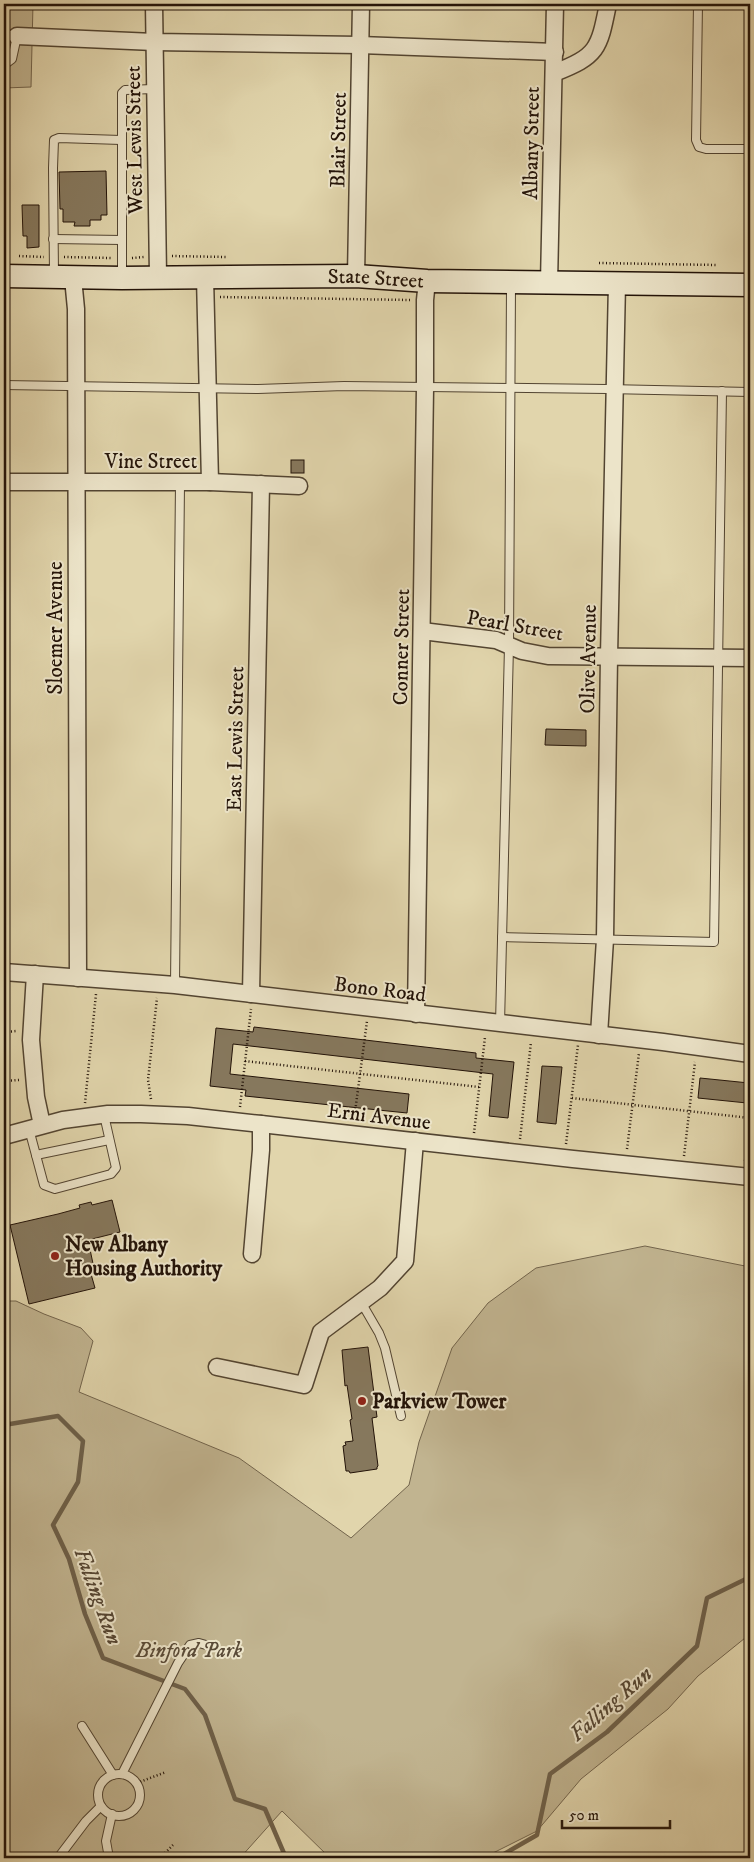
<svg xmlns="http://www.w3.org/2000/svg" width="754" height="1862" font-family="'IM FELL DW Pica',serif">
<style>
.green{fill:#c1b490;stroke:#72644c}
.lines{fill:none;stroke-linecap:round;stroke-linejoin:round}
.stream{stroke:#6e6049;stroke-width:4.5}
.building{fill:#86785d;stroke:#231308}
.lane-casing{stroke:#524431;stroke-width:10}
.street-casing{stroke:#524431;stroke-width:19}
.secondary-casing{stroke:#231308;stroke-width:25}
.path{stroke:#231308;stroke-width:2.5;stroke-dasharray:1 2.5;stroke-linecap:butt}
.lane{stroke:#ece4c9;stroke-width:8}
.street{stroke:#ece4c9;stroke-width:16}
.secondary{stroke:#ece4c9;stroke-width:22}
.poi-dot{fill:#8f2418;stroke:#ece4c9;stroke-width:2}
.labels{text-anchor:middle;stroke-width:4;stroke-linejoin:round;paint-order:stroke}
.street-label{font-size:21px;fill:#231308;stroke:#ece4c9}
.poi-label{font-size:21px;font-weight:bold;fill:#231308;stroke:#ece4c9;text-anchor:start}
.park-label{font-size:21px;font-style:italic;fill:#5a4b38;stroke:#ece4c9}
.water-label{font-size:22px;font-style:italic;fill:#554633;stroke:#ece4c9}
</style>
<rect width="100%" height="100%" fill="#e1d5ac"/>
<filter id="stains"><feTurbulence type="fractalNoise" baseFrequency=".004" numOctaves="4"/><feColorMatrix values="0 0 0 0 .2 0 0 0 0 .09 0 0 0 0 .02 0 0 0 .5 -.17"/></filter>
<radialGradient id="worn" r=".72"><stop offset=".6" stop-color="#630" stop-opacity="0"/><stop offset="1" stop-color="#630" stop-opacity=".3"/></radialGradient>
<!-- green -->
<g class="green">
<polygon points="4,4 33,4 31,87 4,88"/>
<polygon points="645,1246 750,1267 750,1634 698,1676 668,1709 581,1779 537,1831 483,1858 330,1858 282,1811 240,1858 4,1858 4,1301 16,1301 44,1314 81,1328 93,1341 79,1392 239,1458 351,1538 409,1485 419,1442 452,1348 488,1303 536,1268"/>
</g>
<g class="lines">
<!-- stream -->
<g class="stream">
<polyline points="4,1425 58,1416 83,1441 78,1482 53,1525 69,1559 85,1614 103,1658 185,1689 205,1715 235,1799 265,1809 286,1858"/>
<polyline points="497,1858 537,1835 550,1774 607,1732 697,1646 707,1598 750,1577"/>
</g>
</g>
<!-- building -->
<g class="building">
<polygon points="106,171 107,215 101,215 101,220 90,220 90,226 74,226 75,222 63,222 63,209 60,209 59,172"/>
<polygon points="22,205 39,205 39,247 27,248 27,236 23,236"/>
<rect x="291" y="460" width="13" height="13"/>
<polygon points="546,729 586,730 586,746 545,745"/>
<polygon points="254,1027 476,1053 476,1058 514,1062 508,1118 489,1116 493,1074 233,1044 230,1074 409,1094 407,1113 245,1096 246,1090 210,1086 216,1028 253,1032"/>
<polygon points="542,1066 562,1067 556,1124 537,1122"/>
<polygon points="700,1078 749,1083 747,1103 698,1098"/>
<polygon points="112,1200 120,1232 88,1240 95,1273 91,1274 95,1288 29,1304 10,1225 58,1214 80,1208 79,1205 91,1202 92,1205"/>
<polygon points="368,1347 377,1417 372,1418 378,1466 377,1467 377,1469 350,1473 349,1471 346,1471 343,1446 346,1445 345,1442 353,1441 350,1420 352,1419 347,1385 345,1386 342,1350"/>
</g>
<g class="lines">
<defs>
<g id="lane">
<polyline points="698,4 696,140 699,147 706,149 750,149"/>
<polyline points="4,34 17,36 12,59 4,65"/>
<polyline points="53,239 122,240"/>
<polyline points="54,275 53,168 54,140 59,138 121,140"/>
<polyline points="122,276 122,93 125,90 154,89"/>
<polyline points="4,385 258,389 344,386 607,389 750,392"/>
<polyline points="502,937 714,942 722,391"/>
<polyline points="175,985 180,483"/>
<polyline points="500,1024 509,646 511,284"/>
<polyline points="29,1129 44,1185 55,1189 111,1174 116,1168 104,1115"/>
<polyline points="36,1155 109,1140"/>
<polyline points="361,1302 379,1333 385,1348 401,1416"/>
<polyline points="82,1726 113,1775"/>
<polyline points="122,1774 178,1663 190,1645 199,1643 206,1645"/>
<circle cx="119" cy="1795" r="21"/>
<polyline points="58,1858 86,1821 101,1806"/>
<polyline points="109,1858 106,1841 112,1814"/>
</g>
<g id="street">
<polyline points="154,4 158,276"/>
<polyline points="17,36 154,42 360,45 555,52"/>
<path d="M554,73C598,56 599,49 608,4"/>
<polyline points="356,276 361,4"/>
<polyline points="205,277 210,482"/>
<polyline points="73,278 76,309 78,978"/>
<polyline points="549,283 555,4"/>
<polyline points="4,482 210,482 299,486"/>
<polyline points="422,631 496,640 522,651 548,656 750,658"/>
<polyline points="4,972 175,985 663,1042 750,1054"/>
<polyline points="35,974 31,1040 36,1097 42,1125"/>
<polyline points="251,994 261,484"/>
<polyline points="416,1014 425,388 425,300 427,281"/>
<polyline points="599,1035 605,939 609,656 617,283"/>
<polyline points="4,1136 63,1120 108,1114 141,1114 188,1116 261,1124 573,1159 750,1177"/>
<polyline points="252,1254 261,1150 261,1124"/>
<polyline points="217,1367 304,1385 321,1332 380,1288 405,1261 415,1141"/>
</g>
<g id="secondary">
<path id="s1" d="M4,276L122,278L356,276L427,281L750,285"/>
</g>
</defs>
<!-- lane casing -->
<use href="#lane" class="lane-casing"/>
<!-- street casing -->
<use href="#street" class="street-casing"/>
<!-- secondary casing -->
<use href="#secondary" class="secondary-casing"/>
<!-- path -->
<g class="path">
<polyline points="19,256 44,257"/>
<polyline points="172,256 226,257"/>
<polyline points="64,257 111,258"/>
<polyline points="132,258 144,257"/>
<polyline points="599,263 716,265"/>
<polyline points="220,297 410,300"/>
<polyline points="4,1032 17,1031"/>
<polyline points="245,1061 479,1087"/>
<polyline points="4,1081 19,1080"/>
<polyline points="572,1098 750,1118"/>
<polyline points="151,1099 148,1080 157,998"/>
<polyline points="85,1103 96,994"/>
<polyline points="240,1107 251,1009"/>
<polyline points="354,1120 367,1021"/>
<polyline points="474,1133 485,1037"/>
<polyline points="520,1139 531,1042"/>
<polyline points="566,1144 578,1045"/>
<polyline points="627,1149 639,1053"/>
<polyline points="684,1156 695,1062"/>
<polyline points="745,1161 750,1115"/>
<polyline points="137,1783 166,1772"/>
<polyline points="160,1858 173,1845"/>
</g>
<!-- lane -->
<use href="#lane" class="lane"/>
<!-- street -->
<use href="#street" class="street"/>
<!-- secondary -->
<use href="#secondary" class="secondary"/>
</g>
<!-- markers -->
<g class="poi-dot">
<circle cx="55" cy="1256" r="5"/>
<circle cx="362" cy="1401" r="5"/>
</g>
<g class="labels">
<!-- street labels -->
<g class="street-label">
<text transform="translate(134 140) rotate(-91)" y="7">West Lewis Street</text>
<text transform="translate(338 140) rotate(-89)" y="7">Blair Street</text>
<text transform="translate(531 143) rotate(-89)" y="7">Albany Street</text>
<text dy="7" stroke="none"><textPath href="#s1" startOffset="372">State Street</textPath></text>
<text x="151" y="468">Vine Street</text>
<text transform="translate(515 625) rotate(10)" y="7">Pearl Street</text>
<text transform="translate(55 628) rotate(-90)" y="7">Sloemer Avenue</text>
<text transform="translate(401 647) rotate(-89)" y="7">Conner Street</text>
<text transform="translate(588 659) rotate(-89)" y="7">Olive Avenue</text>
<text transform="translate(235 739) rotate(-89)" y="7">East Lewis Street</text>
<text transform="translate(380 989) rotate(7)" y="7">Bono Road</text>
<text transform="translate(379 1116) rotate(7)" y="7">Erni Avenue</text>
</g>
<!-- poi labels -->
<g class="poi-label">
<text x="65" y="1251">New Albany<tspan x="65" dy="24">Housing Authority</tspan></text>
<text x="372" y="1408">Parkview Tower</text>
</g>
<!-- park labels -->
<g class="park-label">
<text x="189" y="1657">Binford Park</text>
</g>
<!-- water labels -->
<g class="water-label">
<text transform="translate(99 1596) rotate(70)" y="8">Falling Run</text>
<text transform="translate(610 1703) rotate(-41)" y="8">Falling Run</text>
</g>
</g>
<!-- margin -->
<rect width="754" height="1862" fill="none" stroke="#e1d5ac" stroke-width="20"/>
<rect x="5" y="5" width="744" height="1852" fill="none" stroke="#231308" stroke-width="2.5"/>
<rect x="10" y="10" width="734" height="1842" fill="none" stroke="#231308"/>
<!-- scale -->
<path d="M562 1820v8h108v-8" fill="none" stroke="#231308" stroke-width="2.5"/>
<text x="569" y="1820" font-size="15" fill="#231308" stroke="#ece4c9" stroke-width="4" paint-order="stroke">50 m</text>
<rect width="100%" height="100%" filter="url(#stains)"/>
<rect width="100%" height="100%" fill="url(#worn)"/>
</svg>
